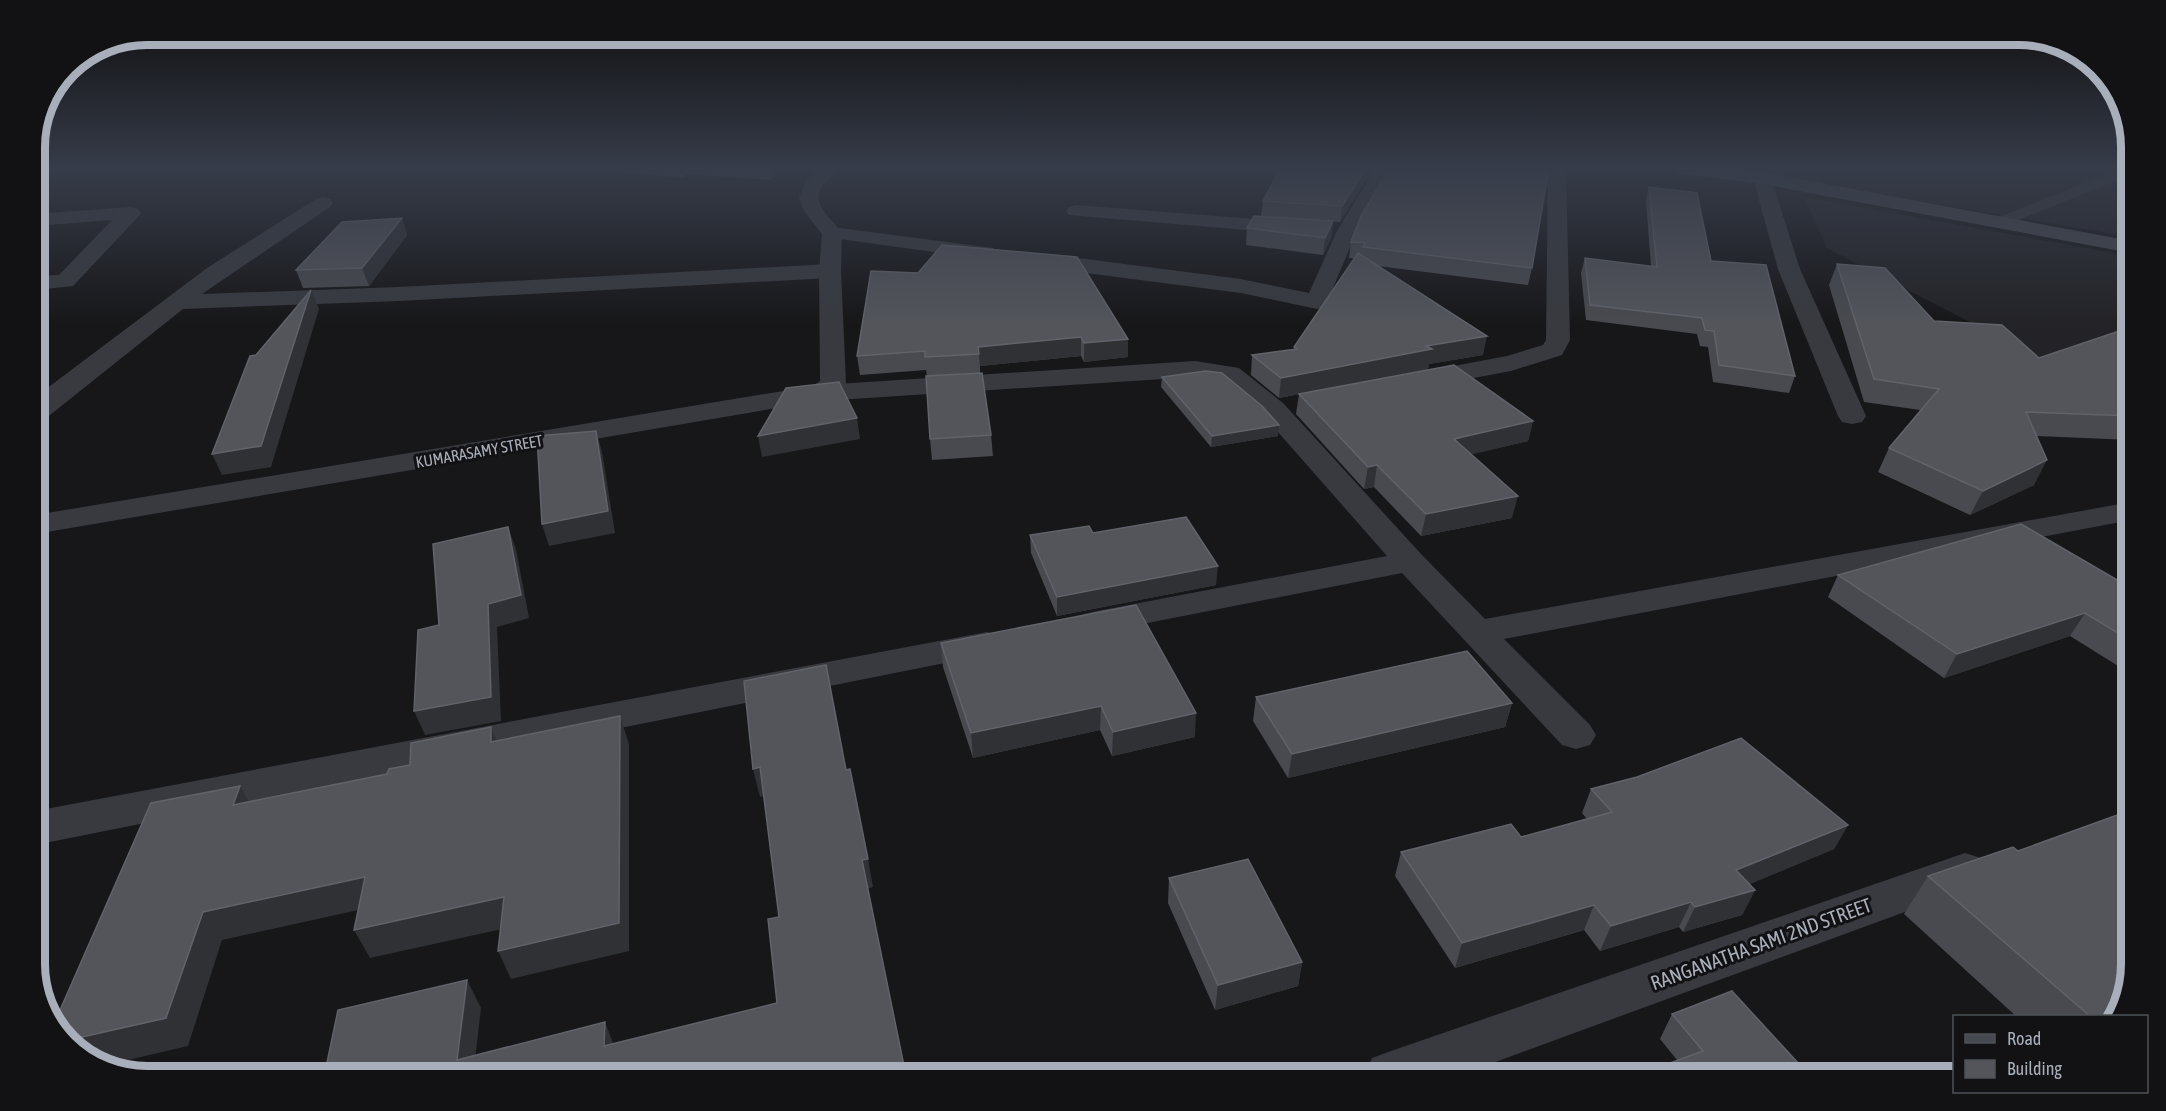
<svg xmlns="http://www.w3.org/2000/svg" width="2166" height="1111" font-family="'Asap Condensed',sans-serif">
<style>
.built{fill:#232327}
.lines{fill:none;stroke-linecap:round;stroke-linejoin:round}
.service{fill:#383a3f;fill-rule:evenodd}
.minor{fill:#383a3f;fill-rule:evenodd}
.tertiary{fill:#383a3f;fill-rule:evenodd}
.secondary{fill:#46494f;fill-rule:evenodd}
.wall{fill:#484a4f}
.shaded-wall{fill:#303135}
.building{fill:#53555b;stroke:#60636a;stroke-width:1.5}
.labels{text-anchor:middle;stroke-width:6;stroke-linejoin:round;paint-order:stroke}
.street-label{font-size:16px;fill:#a9afba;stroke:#121214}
.near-street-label{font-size:20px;fill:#a9afba;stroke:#121214}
.rim{fill:none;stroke:#a9afba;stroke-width:8}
</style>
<rect width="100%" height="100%" fill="#171719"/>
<!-- built -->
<g class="built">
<polygon points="1732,169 2131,169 2131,237"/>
<polygon points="1804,197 2131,256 2131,406 1827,248"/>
</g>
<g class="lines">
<!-- service -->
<polygon class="service" points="2121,169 2131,169 2131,175 2006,225 2000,227 1992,222 1994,219"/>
<!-- minor -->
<g class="minor">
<polygon points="1375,169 1393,169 1357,231 1325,307 1317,309 1241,293 1039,267 1031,265 1028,260 1031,255 1039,253 1241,279 1309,293 1337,231"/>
<polygon points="1548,169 1566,169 1570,340 1562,355 1511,371 1420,388 1411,386 1407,380 1411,374 1507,356 1543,345 1546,340"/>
<polygon points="1762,172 1769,174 1771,178 1800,269 1866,416 1862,422 1852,424 1842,422 1838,416 1778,269 1753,178 1755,174"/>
<polygon points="323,197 330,199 333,203 330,207 202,294 399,287 830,264 838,266 841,271 838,276 830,278 399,301 183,309 45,419 35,421 35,399 50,386 207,268 316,199"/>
<polygon points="1076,205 1294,222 1301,224 1304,228 1301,232 1294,234 1069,215 1066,211 1069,207"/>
<polygon points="131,207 138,209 141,213 138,217 73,286 35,290 35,276 59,275 112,220 35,226 35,214"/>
<polygon points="832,227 985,247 993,248 996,253 993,258 985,259 825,237 822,233 825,229"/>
<polygon points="1195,361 1239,368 1283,403 1422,555 1485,619 2131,502 2131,520 1504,639 1590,725 1596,735 1590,745 1576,749 1562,745 1402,573 1097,633 1084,630 1079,622 1084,614 1097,611 1387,556 1263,415 1222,381 1195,377 821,401 812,399 808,393 812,387 821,385"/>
<polygon points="987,632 1000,636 1005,644 1000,652 35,845 35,811"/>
<polygon points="1965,853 1981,858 1988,871 1981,884 1457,1076 1365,1076 1372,1058 1391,1051"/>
</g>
<!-- tertiary -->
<path class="tertiary" d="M820,169H840C835,176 827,179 822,186C809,204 834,220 842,233L841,271L846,383L830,399L35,534V515L813,386L820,381L819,271L822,234L804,211L799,198L806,181Z"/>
<!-- secondary -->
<polygon class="secondary" points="1674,169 1731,169 1762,172 2131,241 2131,253 1762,184 1683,174 1677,173"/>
</g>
<!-- wall -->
<g class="wall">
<polygon points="601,169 785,169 772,180 687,174 683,178"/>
<polygon points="1280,169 1372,169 1340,222 1261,216 1263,201"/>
<polygon points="1649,187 1711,261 1795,376 1789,393 1713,382 1708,347 1700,346 1697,334 1586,320 1581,273 1585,258 1651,266 1646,201"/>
<polygon points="402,218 407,235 369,286 303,288 296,270"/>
<polygon points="1333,221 1331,238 1323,255 1246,245 1247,228"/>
<polygon points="1351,242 1532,268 1528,285 1378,266 1483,355 1429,364 1428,369 1279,398 1251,375 1252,355 1294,350 1294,347 1354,258 1349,258"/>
<polygon points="1837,264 1934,321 2039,358 2131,327 2131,440 2037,436 2034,485 1970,515 1878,472 1889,448 1920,410 1864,402 1829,285"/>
<polygon points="918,273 1128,339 1128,357 1084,362 1081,356 980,366 980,373 927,376 926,370 860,375 857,356"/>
<polygon points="1162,377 1278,436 1211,447 1161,387"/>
<polygon points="1299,394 1533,421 1528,441 1471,454 1512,518 1421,536 1374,487 1364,489 1296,414"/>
<polygon points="991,435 993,456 932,460 930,439"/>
<polygon points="1093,533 1216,585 1057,616 1031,553 1030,535"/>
<polygon points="1838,575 2131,588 2131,674 2070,636 1944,678 1828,597"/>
<polygon points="941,643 1195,737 1112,756 1100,730 973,758 943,667"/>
<polygon points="1256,697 1512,703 1505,727 1288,778 1253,721"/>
<polygon points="1591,789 1848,825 1834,849 1749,884 1755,890 1742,915 1683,932 1679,927 1600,951 1584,930 1455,968 1395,876 1401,852 1521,837 1587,819 1582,813"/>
<polygon points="2018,851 2118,1017 2017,1017 1904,914 1928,876"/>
<polygon points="1169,878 1302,962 1298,986 1215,1010 1168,903"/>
<polygon points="1672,1014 1810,1076 1677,1060 1660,1039"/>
</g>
<!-- shaded-wall -->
<g class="shaded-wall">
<polygon points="681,169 686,169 687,174 683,178"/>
<polygon points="770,169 785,169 772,180"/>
<polygon points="1366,169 1372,169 1340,222 1342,206"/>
<polygon points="402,218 407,235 369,286 362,268"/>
<polygon points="1333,221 1331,238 1323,255 1325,238"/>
<polygon points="311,290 319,309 271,467 222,475 212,454"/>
<polygon points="1487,336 1483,355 1429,364 1428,369 1279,398 1281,378 1426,346"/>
<polygon points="1081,337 1081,356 980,366 978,347"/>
<polygon points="1128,339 1128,357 1084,362 1084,343"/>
<polygon points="857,418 860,439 762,457 758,436"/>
<polygon points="1533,421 1528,441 1449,460 1454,439"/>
<polygon points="1279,425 1278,436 1211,447 1212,436"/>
<polygon points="596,431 602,452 615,533 549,546 542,524"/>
<polygon points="2047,460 2034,485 1970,515 1983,491"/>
<polygon points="1377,465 1374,487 1364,489 1368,467"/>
<polygon points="1518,496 1512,518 1421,536 1426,514"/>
<polygon points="508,527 516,549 529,618 497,627 501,721 425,735 414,711 488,604"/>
<polygon points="1218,566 1216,585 1057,616 1057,597"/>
<polygon points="2085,613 2070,636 1944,678 1957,654"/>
<polygon points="1512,703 1505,727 1288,778 1292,754"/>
<polygon points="1101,706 1100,730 973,758 971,733"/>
<polygon points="1196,713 1195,737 1112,756 1113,732"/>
<polygon points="620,716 629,744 629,951 511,979 498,951"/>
<polygon points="491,727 502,754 491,742"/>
<polygon points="760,767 766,795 760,797 753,769"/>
<polygon points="240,786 256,814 233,805"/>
<polygon points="1848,825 1834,849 1724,895 1736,870"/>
<polygon points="868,859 873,887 867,889 862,860"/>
<polygon points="365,877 381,905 222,940 188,1046 102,1066 97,1065 69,1040 203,912"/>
<polygon points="1755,890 1742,915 1683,932 1695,907"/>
<polygon points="504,897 516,926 370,958 354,930"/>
<polygon points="1691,902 1679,927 1600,951 1611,926"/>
<polygon points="1594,905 1584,930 1455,968 1462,943"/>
<polygon points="1302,962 1298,986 1215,1010 1218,985"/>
<polygon points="467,980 481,1008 473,1077 457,1060"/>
<polygon points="605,1022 616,1051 604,1046"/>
<polygon points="904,1066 906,1077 867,1077"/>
</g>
<!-- building -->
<g class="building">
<polygon points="1280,169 1366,169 1342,206 1263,201"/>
<polygon points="1389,169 1547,169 1548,174 1532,268 1363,247 1365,243 1351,242 1361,216"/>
<polygon points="1649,187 1697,193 1711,261 1766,265 1795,376 1719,365 1714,331 1705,330 1702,318 1590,305 1585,258 1657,267"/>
<polygon points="1254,216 1333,221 1325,238 1247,228"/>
<polygon points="402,218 362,268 296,270 342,222"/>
<polygon points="942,245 1077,257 1128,339 1084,343 1081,337 978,347 979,354 925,357 925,351 857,356 871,271 918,273"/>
<polygon points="1358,253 1487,336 1426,346 1432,349 1281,378 1252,355 1297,349 1294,347"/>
<polygon points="1837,264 1885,268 1934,321 2002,325 2039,358 2131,327 2131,416 2026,412 2047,460 1983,491 1889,448 1939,389 1874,379"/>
<polygon points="311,290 261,446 212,454 250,356 256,355"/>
<polygon points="1454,365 1533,421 1454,439 1518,496 1426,514 1377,465 1368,467 1299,394"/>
<polygon points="1206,371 1222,373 1262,406 1279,425 1212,436 1162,377"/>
<polygon points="982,373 991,435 930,439 926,376"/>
<polygon points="839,382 857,418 758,436 786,388"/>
<polygon points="596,431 608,511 542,524 537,436"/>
<polygon points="1186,517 1218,566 1057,597 1030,535 1089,526 1093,533"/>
<polygon points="2021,524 2131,588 2131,641 2085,613 1957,654 1838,575"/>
<polygon points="508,527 521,595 488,604 491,697 414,711 418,630 439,625 433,544"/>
<polygon points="1136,605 1196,713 1113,732 1101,706 971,733 941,643"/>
<polygon points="1467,651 1512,703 1292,754 1256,697"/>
<polygon points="826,665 846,770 850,769 868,859 862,860 904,1066 867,1077 324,1077 338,1010 467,980 457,1060 605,1022 604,1046 777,1003 768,919 779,917 760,767 753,769 744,681"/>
<polygon points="620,716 619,923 498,951 504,897 354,930 365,877 203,912 166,1018 69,1040 53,1026 151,803 240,786 233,805 387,774 389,769 410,765 411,743 491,727 491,742"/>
<polygon points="1741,738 1848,825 1736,870 1755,890 1695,907 1691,902 1611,926 1594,905 1462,943 1401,852 1511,824 1521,837 1612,812 1591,789 1637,777"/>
<polygon points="2131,810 2132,964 2120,1014 2118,1017 2091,1017 1928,876 2013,847 2018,851"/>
<polygon points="1248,859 1302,962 1218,985 1169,878"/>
<polygon points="1732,991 1810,1076 1635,1076 1703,1051 1672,1014"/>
<polygon points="1516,1073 1518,1076 1506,1076"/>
</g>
<!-- sky -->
<linearGradient id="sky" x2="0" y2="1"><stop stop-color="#0d0d0e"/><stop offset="0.52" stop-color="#363c49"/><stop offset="1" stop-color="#363c49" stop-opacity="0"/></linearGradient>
<rect width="2166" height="324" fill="url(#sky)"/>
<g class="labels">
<!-- street labels -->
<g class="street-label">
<text transform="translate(479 451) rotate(-10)" y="6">KUMARASAMY STREET</text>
</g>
<!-- near-street labels -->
<g class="near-street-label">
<text transform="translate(1761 944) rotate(-20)" y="7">RANGANATHA SAMI 2ND STREET</text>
</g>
</g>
<!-- crop -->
<path d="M0 0H2166V1111H0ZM147 45H2019A102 102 0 0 1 2121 147V964A102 102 0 0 1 2019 1066H147A102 102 0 0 1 45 964V147A102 102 0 0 1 147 45Z" fill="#121214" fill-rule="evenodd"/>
<path class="rim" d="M147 45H2019A102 102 0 0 1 2121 147V964A102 102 0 0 1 2019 1066H147A102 102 0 0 1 45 964V147A102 102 0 0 1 147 45Z"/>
<!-- legend -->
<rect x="1953" y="1015" width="195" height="78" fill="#121214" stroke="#4e5156" stroke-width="1.5"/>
<rect x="1965" y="1034" width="30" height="9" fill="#46494f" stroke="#4e5156" stroke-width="1.5"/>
<text x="2007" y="1045" font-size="18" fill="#a9afba">Road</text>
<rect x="1965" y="1060" width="30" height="18" fill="#53555b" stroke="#4e5156" stroke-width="1.5"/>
<text x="2007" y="1075" font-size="18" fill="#a9afba">Building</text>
</svg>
